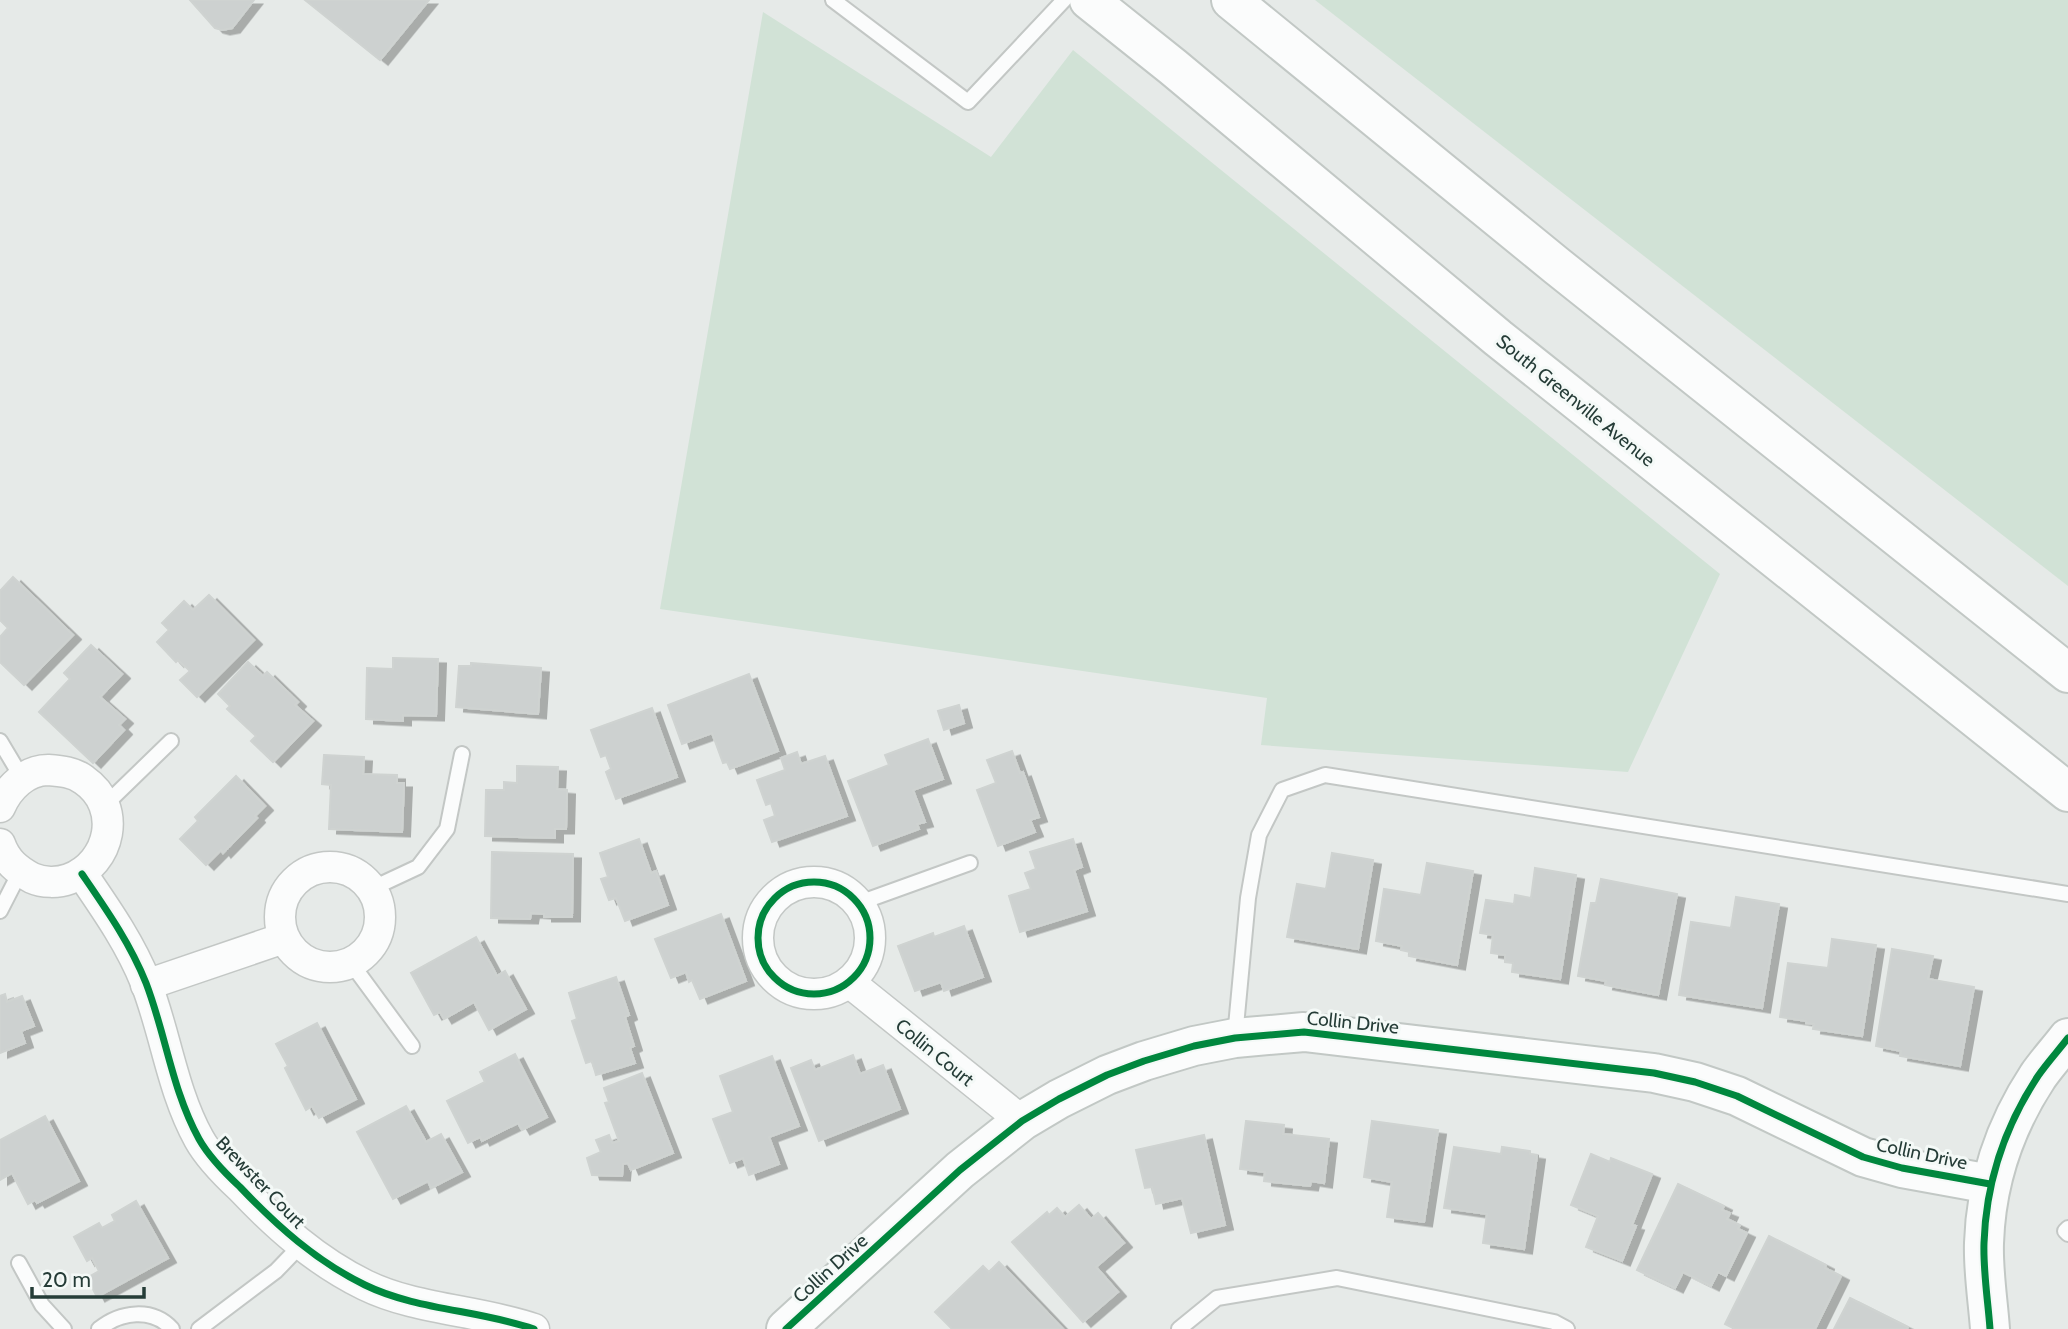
<svg xmlns="http://www.w3.org/2000/svg" width="2068" height="1329" font-family="Cabin,sans-serif">
<style>
.green{fill:#d1e2d6}
.building{fill:#cdd1d0;stroke:#cfd3d1;stroke-width:2;filter:url(#shadow)}
.lines{fill:none;stroke-linecap:round;stroke-linejoin:round}
.lane-casing{stroke:#c3c7c5;stroke-width:18}
.street-casing{stroke:#c3c7c5;stroke-width:33}
.secondary-casing{stroke:#c2c8c5;stroke-width:42}
.lane{stroke:#fbfcfc;stroke-width:14}
.street{stroke:#fbfcfc;stroke-width:30}
.secondary{stroke:#fbfcfc;stroke-width:38}
.cycleway-casing{stroke:#f4f9f7;stroke-width:11}
.cycleway{stroke:#00873e;stroke-width:7}
.labels{text-anchor:middle;stroke-width:6;stroke-linejoin:round;paint-order:stroke}
.street-label{font-size:19px;fill:#253c37;stroke:#f4f9f7}
</style>
<defs>
<filter id="shadow"><feDropShadow dx="8" dy="4.5" stdDeviation="0" flood-color="#0004"/></filter>
</defs>
<rect width="100%" height="100%" fill="#e6eae8"/>
<!-- green -->
<g class="green">
<polygon points="1315,0 2068,0 2068,586"/>
<polygon points="763,12 991,157 1073,50 1720,574 1628,772 1261,745 1267,698 660,609"/>
</g>
<!-- building -->
<g class="building">
<polygon points="190,0 254,0 232,28 222,30 215,28"/>
<polygon points="305,0 429,0 380,60"/>
<polygon points="13,577 73,635 24,685 0,662 0,637 8,628 0,620 0,591"/>
<polygon points="209,595 254,640 197,697 180,680 190,671 178,660 176,662 157,642 169,630 162,623 184,601 193,610"/>
<polygon points="91,645 122,674 100,697 125,719 119,725 124,730 93,763 39,712 70,679 64,673"/>
<polygon points="393,658 438,659 436,716 403,715 403,721 366,719 367,668 393,669"/>
<polygon points="248,662 263,676 267,672 298,702 295,705 313,721 273,762 251,741 256,736 227,709 230,706 218,694"/>
<polygon points="471,663 541,668 538,714 456,707 459,666 471,666"/>
<polygon points="749,674 778,751 730,769 727,762 723,763 712,733 682,744 668,705"/>
<polygon points="959,705 964,723 944,730 938,711"/>
<polygon points="652,708 677,777 616,799 606,772 611,769 606,755 601,757 591,730"/>
<polygon points="928,739 943,779 913,790 925,822 917,824 919,829 873,846 848,781 889,765 885,755"/>
<polygon points="1012,751 1020,773 1023,772 1039,817 1030,820 1035,832 998,846 977,790 996,783 987,760"/>
<polygon points="797,752 801,764 825,756 847,816 772,842 764,820 775,816 771,803 766,805 757,780 785,770 781,758"/>
<polygon points="324,755 364,757 363,774 397,775 397,783 404,783 402,832 329,829 331,785 322,784"/>
<polygon points="517,766 558,767 557,789 567,790 566,829 555,829 555,838 485,836 486,790 504,790 504,782 517,783"/>
<polygon points="236,776 265,806 255,816 257,818 223,853 221,850 206,865 180,839 198,821 195,817"/>
<polygon points="639,839 651,873 656,871 668,905 625,921 616,898 609,900 601,879 608,877 600,853"/>
<polygon points="1073,839 1082,867 1074,870 1087,911 1020,932 1009,896 1031,889 1025,873 1036,869 1030,852"/>
<polygon points="492,852 573,854 572,917 544,917 544,914 531,913 530,919 491,918"/>
<polygon points="1332,853 1373,860 1358,949 1287,937 1297,884 1326,889"/>
<polygon points="1427,863 1473,871 1457,965 1409,956 1410,952 1401,950 1402,946 1376,941 1384,889 1421,895"/>
<polygon points="1535,868 1576,875 1560,979 1512,972 1513,963 1505,962 1505,955 1491,953 1493,935 1480,933 1486,900 1514,904 1515,895 1531,898"/>
<polygon points="1601,879 1677,894 1658,995 1605,985 1606,981 1578,976 1591,903 1596,903"/>
<polygon points="1736,897 1779,904 1762,1008 1679,995 1691,922 1731,928"/>
<polygon points="721,914 746,981 700,999 692,980 689,982 686,972 671,978 655,939"/>
<polygon points="964,926 983,977 944,991 941,982 915,991 898,946 933,933 934,937"/>
<polygon points="476,937 497,976 505,971 526,1009 489,1030 474,1002 444,1019 440,1012 434,1015 411,973"/>
<polygon points="1832,939 1876,945 1862,1036 1813,1029 1814,1024 1806,1023 1806,1021 1780,1017 1788,963 1828,968"/>
<polygon points="1892,949 1933,956 1928,979 1974,987 1960,1066 1900,1056 1901,1051 1876,1046"/>
<polygon points="616,977 629,1015 625,1017 634,1046 630,1048 635,1063 596,1075 592,1061 586,1063 572,1021 577,1019 569,993"/>
<polygon points="5,994 7,1002 22,996 34,1026 21,1031 25,1043 0,1053 0,996"/>
<polygon points="317,1023 356,1099 319,1118 312,1106 306,1110 285,1068 288,1066 276,1044"/>
<polygon points="515,1054 547,1117 522,1130 518,1123 482,1141 480,1137 468,1143 447,1101 485,1082 480,1072"/>
<polygon points="853,1055 860,1074 883,1065 900,1109 819,1141 791,1068 811,1060 815,1070"/>
<polygon points="772,1056 799,1126 769,1137 779,1164 749,1175 743,1158 730,1163 713,1119 733,1112 720,1076"/>
<polygon points="642,1073 673,1153 631,1170 628,1163 623,1164 622,1176 592,1175 587,1158 601,1152 596,1140 609,1135 612,1143 619,1141 605,1103 609,1102 604,1088"/>
<polygon points="406,1106 426,1142 441,1134 462,1172 431,1188 428,1181 393,1199 357,1132"/>
<polygon points="45,1116 79,1181 37,1203 35,1200 28,1204 12,1173 0,1180 0,1140"/>
<polygon points="1246,1121 1284,1125 1283,1134 1329,1139 1324,1183 1311,1181 1310,1186 1264,1181 1265,1172 1240,1169"/>
<polygon points="1372,1121 1438,1130 1424,1222 1387,1217 1392,1182 1364,1177"/>
<polygon points="1204,1135 1225,1225 1191,1233 1182,1198 1156,1204 1152,1187 1145,1188 1136,1150"/>
<polygon points="1454,1147 1501,1154 1502,1147 1530,1151 1530,1154 1537,1155 1524,1249 1483,1243 1487,1214 1444,1208"/>
<polygon points="1591,1154 1610,1162 1611,1158 1652,1174 1632,1225 1636,1226 1622,1261 1586,1247 1598,1216 1571,1205"/>
<polygon points="1678,1184 1724,1206 1722,1210 1730,1213 1727,1219 1740,1225 1738,1229 1747,1233 1726,1276 1718,1272 1711,1286 1683,1272 1675,1288 1637,1270"/>
<polygon points="136,1201 168,1258 97,1297 87,1278 99,1271 92,1258 87,1261 74,1237 99,1223 102,1228 115,1221 112,1215"/>
<polygon points="1079,1205 1091,1219 1098,1213 1124,1243 1096,1267 1118,1292 1083,1322 1012,1242 1047,1212 1049,1215 1057,1208 1065,1217"/>
<polygon points="1769,1236 1826,1265 1825,1268 1841,1276 1815,1329 1735,1329 1725,1324"/>
<polygon points="999,1262 1063,1329 952,1329 935,1312 983,1266 989,1272"/>
<polygon points="1850,1298 1908,1327 1907,1329 1834,1329"/>
</g>
<g class="lines">
<defs>
<g id="lane">
<polyline points="833,0 968,102 1064,0"/>
<polyline points="0,741 22,778"/>
<polyline points="103,807 171,741"/>
<polyline points="371,889 418,867 447,829 462,754"/>
<polyline points="859,903 970,863"/>
<polyline points="0,911 20,872"/>
<polyline points="351,963 412,1046"/>
<polyline points="1235,1037 1248,898 1259,835 1282,790 1325,775 2068,894"/>
<polyline points="2068,1228 2065,1231 2068,1234"/>
<polyline points="19,1263 42,1305 64,1329"/>
<path d="M99,1329C120,1312 152,1307 172,1329"/>
<polyline points="199,1329 276,1271 301,1245"/>
<polyline points="1179,1329 1217,1298 1337,1278 1554,1322 1567,1329"/>
</g>
<g id="street">
<path d="M0,807C8,788 26,770 48,770C61,771 74,772 84,780C123,807 111,863 69,879C58,883 43,883 32,878C17,870 6,861 0,844"/>
<circle cx="330" cy="917" r="50"/>
<path d="M82,874C106,909 130,943 146,983C166,1035 172,1090 199,1139C209,1157 225,1173 240,1187C277,1226 316,1261 365,1285C416,1310 479,1310 534,1329"/>
<circle cx="814" cy="938" r="56"/>
<polyline points="849,982 1022,1121"/>
<polyline points="146,985 284,938"/>
</g>
<g id="secondary">
<polyline points="1089,0 1173,67 1498,338 2068,792"/>
<polyline points="1231,0 1557,266 2068,673"/>
<polyline points="786,1329 960,1170 1022,1121 1059,1099 1107,1075 1144,1061 1194,1046 1235,1038 1304,1032 1654,1073 1695,1082 1737,1096 1863,1157 1902,1168 1990,1184"/>
<path d="M1990,1329C1988,1301 1983,1271 1984,1243C1986,1183 2005,1126 2038,1076C2047,1063 2058,1051 2068,1038"/>
</g>
</defs>
<!-- lane casing -->
<use href="#lane" class="lane-casing"/>
<!-- street casing -->
<use href="#street" class="street-casing"/>
<!-- secondary casing -->
<use href="#secondary" class="secondary-casing"/>
<!-- lane -->
<use href="#lane" class="lane"/>
<!-- street -->
<use href="#street" class="street"/>
<!-- secondary -->
<use href="#secondary" class="secondary"/>
<defs>
<g id="cycleway">
<path d="M82,874C106,909 130,943 146,983C166,1035 172,1090 199,1139C209,1157 225,1173 240,1187C277,1226 316,1261 365,1285C416,1310 479,1310 534,1329"/>
<circle cx="814" cy="938" r="56"/>
<polyline points="786,1329 960,1170 1022,1121 1059,1099 1107,1075 1144,1061 1194,1046 1235,1038 1304,1032 1654,1073 1695,1082 1737,1096 1863,1157 1902,1168 1990,1184"/>
<path d="M1990,1329C1988,1301 1983,1271 1984,1243C1986,1183 2005,1126 2038,1076C2047,1063 2058,1051 2068,1038"/>
</g>
</defs>
<!-- cycleway casing -->
<use href="#cycleway" class="cycleway-casing"/>
<!-- cycleway -->
<use href="#cycleway" class="cycleway"/>
</g>
<g class="labels">
<!-- street labels -->
<g class="street-label">
<text transform="translate(1576 400) rotate(39)" y="7">South Greenville Avenue</text>
<text transform="translate(1353 1022) rotate(6)" y="7">Collin Drive</text>
<text transform="translate(935 1052) rotate(39)" y="7">Collin Court</text>
<text transform="translate(1922 1153) rotate(12)" y="7">Collin Drive</text>
<text transform="translate(261 1182) rotate(46)" y="7">Brewster Court</text>
<text transform="translate(830 1268) rotate(-42)" y="7">Collin Drive</text>
</g>
</g>
<!-- scale -->
<path d="M32 1287v10h112v-10" fill="none" stroke="#253c37" stroke-width="3.5"/>
<text x="42" y="1287" font-size="21" fill="#253c37" stroke="#f4f9f7" stroke-width="5" paint-order="stroke">20 m</text>
</svg>
